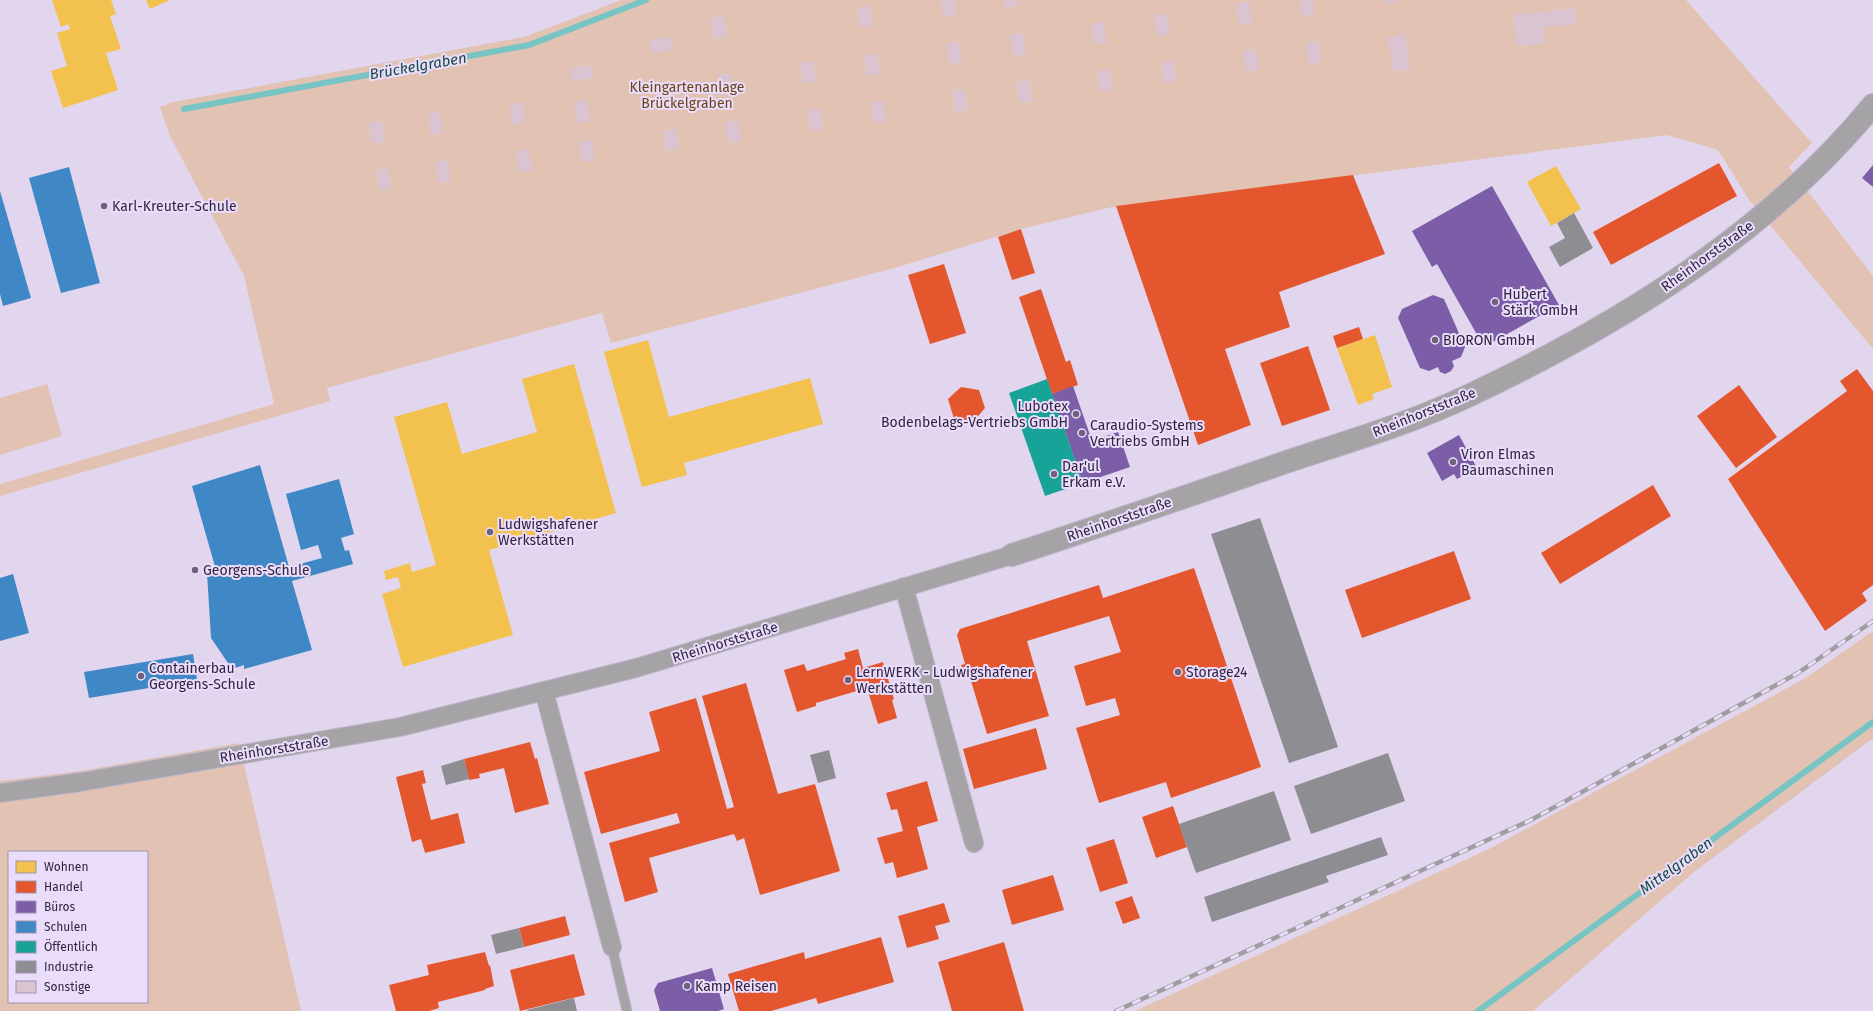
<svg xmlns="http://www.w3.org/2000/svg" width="1873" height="1011" font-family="'Fira Sans',sans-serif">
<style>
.green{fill:#e2c2b3;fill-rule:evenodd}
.homes{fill:#f2c14e}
.shops{fill:#e4572e}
.offices{fill:#7b5ea7}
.schools{fill:#3f88c5}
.public{fill:#17a398}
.industry{fill:#8d8d92}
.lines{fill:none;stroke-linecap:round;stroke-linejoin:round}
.stream{stroke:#76c4c3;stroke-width:6}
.building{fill:#dac4d2}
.lane-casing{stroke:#bfb5ca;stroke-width:11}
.street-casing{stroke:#bfb5ca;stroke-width:20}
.secondary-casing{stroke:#bfb5ca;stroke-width:24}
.lane{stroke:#a6a3a6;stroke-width:9}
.street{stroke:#a6a3a6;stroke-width:18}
.secondary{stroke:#a6a3a7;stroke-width:22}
.rail-casing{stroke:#a09da2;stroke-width:4.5}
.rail{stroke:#eaddfb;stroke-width:3;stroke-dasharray:9;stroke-linecap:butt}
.poi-dot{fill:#6f627d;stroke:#eaddfb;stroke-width:1.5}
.labels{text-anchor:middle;stroke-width:4;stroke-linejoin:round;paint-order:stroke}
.park-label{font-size:14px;fill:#6b4314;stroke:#eaddfb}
.poi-label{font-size:14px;fill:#312440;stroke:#eaddfb;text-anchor:start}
.street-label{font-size:14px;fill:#312440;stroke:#eaddfb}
.water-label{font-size:15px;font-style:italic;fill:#174a45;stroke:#eaddfb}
</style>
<rect width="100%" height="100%" fill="#e2d6ee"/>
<!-- green -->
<g class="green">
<polygon points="621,0 1686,0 1812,143 1789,167 1873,276 1873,349 1749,200 1718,150 1667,135 1116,206 1021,229 898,267 611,343 602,313 327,388 330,401 0,496 0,484 274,404 244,276 170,136 160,107 173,102 524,37"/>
<polygon points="47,384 62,436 0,455 0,398"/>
<polygon points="1873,631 1873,738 1694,872 1533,1011 1135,1011 1489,849 1804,679"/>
<path d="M239,743L301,1011H0V781L80,771ZM9,852H147V1002H9Z"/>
</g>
<!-- homes -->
<g class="homes">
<polygon points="52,0 111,0 116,14 110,16 121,49 106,53 118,90 63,108 51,71 67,66 57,33 70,29 68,24 61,27"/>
<polygon points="146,0 170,0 150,9"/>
<polygon points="1556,166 1581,209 1551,226 1527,182"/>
<polygon points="1375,335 1392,387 1372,394 1374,399 1358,405 1337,348"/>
<polygon points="648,340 669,417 810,378 823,424 684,463 687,475 642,487 604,352"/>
<polygon points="574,364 616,513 489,550 513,635 403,667 382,594 401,588 398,577 386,580 384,571 410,563 412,572 436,565 394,417 447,402 462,454 537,432 522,379"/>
</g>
<!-- shops -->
<g class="shops">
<polygon points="1719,163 1737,196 1611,265 1593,232"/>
<polygon points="1353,175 1385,254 1279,292 1290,327 1225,349 1251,425 1198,445 1116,206"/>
<polygon points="1021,229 1035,273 1012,280 998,237"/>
<polygon points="944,264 966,333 930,344 908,275"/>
<polygon points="1041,289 1066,362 1070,360 1078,385 1052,394 1019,297"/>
<polygon points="1359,327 1363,339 1337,348 1333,336"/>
<polygon points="1308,346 1330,410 1282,426 1260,363"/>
<polygon points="1857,369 1873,391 1873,585 1862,593 1867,601 1825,631 1728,479 1847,391 1840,381"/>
<polygon points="1739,385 1777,437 1736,468 1697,416"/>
<polygon points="961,387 979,390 985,408 973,422 954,419 948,399"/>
<polygon points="1653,485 1671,516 1560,584 1541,553"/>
<polygon points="1454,551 1471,599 1362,638 1345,590"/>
<polygon points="1194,568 1261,767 1171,798 1166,782 1099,803 1076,728 1120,715 1115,698 1086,706 1074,666 1121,652 1109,616 1027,641 1049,716 987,734 968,671 964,673 961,665 965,664 957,635 960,629 1099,585 1103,598"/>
<polygon points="858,649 863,668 883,662 894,699 892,700 897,718 878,724 867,688 816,703 816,706 797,712 784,670 804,664 807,671 846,659 844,653"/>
<polygon points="746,683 778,794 815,784 840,871 760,895 744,838 737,841 734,834 649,858 658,892 625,902 609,843 680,823 677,813 601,834 584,772 660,751 649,712 696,698 727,809 734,807 702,696"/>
<polygon points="1036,728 1047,769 974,789 963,749"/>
<polygon points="530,742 535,759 537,758 549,804 515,813 504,768 479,774 480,778 469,780 464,759"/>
<polygon points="423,770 426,783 422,784 431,820 458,813 465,843 425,853 421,839 412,842 396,777"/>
<polygon points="927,781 938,821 917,827 928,869 897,878 893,862 885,864 877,838 903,831 897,809 891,810 886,793"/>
<polygon points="1173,806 1187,847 1156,858 1142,817"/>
<polygon points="1114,839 1128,883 1100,892 1086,848"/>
<polygon points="1053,875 1064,910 1012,925 1002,890"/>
<polygon points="1132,896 1140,918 1123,924 1115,902"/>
<polygon points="944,903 950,922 935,926 939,939 907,948 898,916"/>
<polygon points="565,916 570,935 524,947 519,928"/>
<polygon points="881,937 894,982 818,1004 816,998 771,1011 739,1011 728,974 804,952 805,959"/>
<polygon points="1004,942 1024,1011 952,1011 938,962"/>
<polygon points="485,952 489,966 490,965 494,986 485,989 485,990 438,1002 439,1008 429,1011 396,1011 389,985 429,975 427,965"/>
<polygon points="574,954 585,995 520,1011 510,970"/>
</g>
<!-- offices -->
<g class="offices">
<polygon points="1873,165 1873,187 1862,178"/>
<polygon points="1492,186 1559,305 1484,347 1437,264 1432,267 1412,231"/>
<polygon points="1433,295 1444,299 1465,347 1461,357 1452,361 1454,366 1451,371 1445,374 1440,372 1438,367 1429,371 1420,368 1398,318 1402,309"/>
<polygon points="1073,386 1092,441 1118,432 1130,467 1083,483 1052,394"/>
<polygon points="1459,435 1477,468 1457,479 1454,474 1442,481 1427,453"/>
<polygon points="712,968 724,1009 718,1011 660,1011 654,990 658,983"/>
</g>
<!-- schools -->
<g class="schools">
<polygon points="69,167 100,283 61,293 29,178"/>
<polygon points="0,191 31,298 3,306 0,294"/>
<polygon points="260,465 289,567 322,558 318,545 301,550 286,494 339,479 354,534 341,538 345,551 349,550 353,564 292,581 312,650 244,669 244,665 232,669 211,638 207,573 216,570 192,486"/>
<polygon points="13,574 29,633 0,641 0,578"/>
<polygon points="193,654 197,680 89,698 84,672"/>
</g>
<!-- public -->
<polygon class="public" points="1047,379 1083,483 1045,496 1009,393"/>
<!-- industry -->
<g class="industry">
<polygon points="1574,213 1593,248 1560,267 1549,247 1565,238 1557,223"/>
<polygon points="1260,518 1338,747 1289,763 1211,534"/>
<polygon points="829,750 836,778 818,783 810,755"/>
<polygon points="1388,753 1405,801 1311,834 1294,786"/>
<polygon points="464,759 469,779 446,785 441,766"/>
<polygon points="1274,791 1291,840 1196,873 1179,824"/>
<polygon points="1381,837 1388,855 1326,876 1329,882 1212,922 1204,897"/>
<polygon points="519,928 524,947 496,954 491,935"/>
<polygon points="574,998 577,1011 527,1011 527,1010"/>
</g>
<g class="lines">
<!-- stream -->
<g class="stream">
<polyline points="184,109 529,45 646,0"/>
<polyline points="1478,1011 1873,722"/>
</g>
</g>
<!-- building -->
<g class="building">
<polygon points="941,0 954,0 956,15 943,17"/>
<polygon points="1004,0 1017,0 1018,6 1005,8"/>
<polygon points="1300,0 1313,0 1315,14 1302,16"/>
<polygon points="1384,0 1398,0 1398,2 1385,4"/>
<polygon points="1249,2 1252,23 1239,24 1236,4"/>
<polygon points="870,6 873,26 860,28 857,8"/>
<polygon points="1575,8 1576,24 1543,27 1545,43 1517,46 1513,15"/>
<polygon points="1167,14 1170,34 1157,36 1154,15"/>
<polygon points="724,16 727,37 714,39 711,18"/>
<polygon points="1104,22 1107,43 1094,44 1091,24"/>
<polygon points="1023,33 1026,54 1013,56 1010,35"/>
<polygon points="1405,34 1410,69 1393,71 1388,37"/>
<polygon points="671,37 673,50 652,53 650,40"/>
<polygon points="1318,41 1321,62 1309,64 1306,43"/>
<polygon points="959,42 962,62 949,64 946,43"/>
<polygon points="1256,49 1259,70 1246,72 1243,51"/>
<polygon points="877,54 880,74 867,76 864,55"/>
<polygon points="1173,60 1176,81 1164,83 1161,62"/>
<polygon points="813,61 816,82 803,83 800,63"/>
<polygon points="591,65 593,78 572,81 570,68"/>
<polygon points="1110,70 1113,90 1100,92 1097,71"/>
<polygon points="731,73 734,93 721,95 718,75"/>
<polygon points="1029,80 1032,101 1019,103 1016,82"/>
<polygon points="669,81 672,102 658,104 656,83"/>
<polygon points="965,89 968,110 955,112 952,91"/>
<polygon points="587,100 590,121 577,123 574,102"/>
<polygon points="883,101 886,121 873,123 870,102"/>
<polygon points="523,102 525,123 512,125 510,104"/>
<polygon points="820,108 823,129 810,131 807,110"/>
<polygon points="440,112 443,133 431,135 428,114"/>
<polygon points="738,120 741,141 728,143 725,122"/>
<polygon points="382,121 385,142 372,143 369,123"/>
<polygon points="676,129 679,149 666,151 663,131"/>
<polygon points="592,140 595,161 582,162 579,142"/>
<polygon points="529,149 532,170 519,172 516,151"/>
<polygon points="448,160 451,181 438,183 435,162"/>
<polygon points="388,168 391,189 379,190 376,170"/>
</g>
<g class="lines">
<defs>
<polyline id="lane" points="612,947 627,1011"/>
<g id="street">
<polyline points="904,587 974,843"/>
<polyline points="544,691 612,947"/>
<polyline points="0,793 81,782 400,727 636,668 1012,555"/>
</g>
<path id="secondary" d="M1012,555C1104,525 1196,493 1289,461C1349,441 1412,423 1470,395C1620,324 1767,234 1873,105"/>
</defs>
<!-- lane casing -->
<use href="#lane" class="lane-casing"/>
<!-- street casing -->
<use href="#street" class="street-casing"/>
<!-- secondary casing -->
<use href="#secondary" class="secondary-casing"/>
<!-- lane -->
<use href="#lane" class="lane"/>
<!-- street -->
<use href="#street" class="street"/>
<!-- secondary -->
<use href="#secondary" class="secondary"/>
<defs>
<polyline id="rail" points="1116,1011 1531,820 1798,673 1873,621"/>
</defs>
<!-- rail casing -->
<use href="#rail" class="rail-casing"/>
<!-- rail -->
<use href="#rail" class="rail"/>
</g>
<!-- markers -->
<g class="poi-dot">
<circle cx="104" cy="206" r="4"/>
<circle cx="1495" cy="302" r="4"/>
<circle cx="1435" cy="340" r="4"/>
<circle cx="1076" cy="414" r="4"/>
<circle cx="1082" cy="433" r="4"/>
<circle cx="1453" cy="462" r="4"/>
<circle cx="1054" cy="474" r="4"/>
<circle cx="490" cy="532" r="4"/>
<circle cx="195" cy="570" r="4"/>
<circle cx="1178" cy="672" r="4"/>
<circle cx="141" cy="676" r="4"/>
<circle cx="848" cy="680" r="4"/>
<circle cx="687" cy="986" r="4"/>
</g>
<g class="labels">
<!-- park labels -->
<g class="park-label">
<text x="687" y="92">Kleingartenanlage<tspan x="687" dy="16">Brückelgraben</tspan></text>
</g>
<!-- poi labels -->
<g class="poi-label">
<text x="112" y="211">Karl-Kreuter-Schule</text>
<text x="1503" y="299">Hubert<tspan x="1503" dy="16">Stärk GmbH</tspan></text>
<text x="1443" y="345">BIORON GmbH</text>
<text x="1068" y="411" text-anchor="end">Lubotex<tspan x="1068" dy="16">Bodenbelags-Vertriebs GmbH</tspan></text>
<text x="1090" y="430">Caraudio-Systems<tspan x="1090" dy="16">Vertriebs GmbH</tspan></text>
<text x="1461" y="459">Viron Elmas<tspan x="1461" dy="16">Baumaschinen</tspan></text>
<text x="1062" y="471">Dar'ul<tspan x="1062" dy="16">Erkam e.V.</tspan></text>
<text x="498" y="529">Ludwigshafener<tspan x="498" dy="16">Werkstätten</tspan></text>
<text x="203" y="575">Georgens-Schule</text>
<text x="149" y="673">Containerbau<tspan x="149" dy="16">Georgens-Schule</tspan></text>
<text x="856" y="677">LernWERK - Ludwigshafener<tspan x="856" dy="16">Werkstätten</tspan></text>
<text x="1186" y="677">Storage24</text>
<text x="695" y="991">Kamp Reisen</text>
</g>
<!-- street labels -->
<g class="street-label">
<text transform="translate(1707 256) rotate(-36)" y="5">Rheinhorststraße</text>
<text transform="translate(1424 412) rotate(-22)" y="5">Rheinhorststraße</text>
<text transform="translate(1119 519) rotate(-19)" y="5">Rheinhorststraße</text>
<text transform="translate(725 642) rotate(-17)" y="5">Rheinhorststraße</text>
<text transform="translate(274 749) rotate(-9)" y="5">Rheinhorststraße</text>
</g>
<!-- water labels -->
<g class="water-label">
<text transform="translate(418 66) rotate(-10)" y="5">Brückelgraben</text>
<text transform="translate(1676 866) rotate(-36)" y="5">Mittelgraben</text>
</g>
</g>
<!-- legend -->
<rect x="8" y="851" width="140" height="152" fill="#eaddfb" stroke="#a093b0"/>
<rect x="16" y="861" width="20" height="12" fill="#f2c14e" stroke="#a093b0"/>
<text x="44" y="871" font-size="12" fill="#312440">Wohnen</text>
<rect x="16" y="881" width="20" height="12" fill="#e4572e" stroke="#a093b0"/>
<text x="44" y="891" font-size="12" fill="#312440">Handel</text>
<rect x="16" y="901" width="20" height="12" fill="#7b5ea7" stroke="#a093b0"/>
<text x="44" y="911" font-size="12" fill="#312440">Büros</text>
<rect x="16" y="921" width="20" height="12" fill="#3f88c5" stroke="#a093b0"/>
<text x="44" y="931" font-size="12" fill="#312440">Schulen</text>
<rect x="16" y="941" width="20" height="12" fill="#17a398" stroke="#a093b0"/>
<text x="44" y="951" font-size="12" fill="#312440">Öffentlich</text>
<rect x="16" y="961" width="20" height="12" fill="#8d8d92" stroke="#a093b0"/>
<text x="44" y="971" font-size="12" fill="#312440">Industrie</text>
<rect x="16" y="981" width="20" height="12" fill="#dac4d2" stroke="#a093b0"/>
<text x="44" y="991" font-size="12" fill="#312440">Sonstige</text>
</svg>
